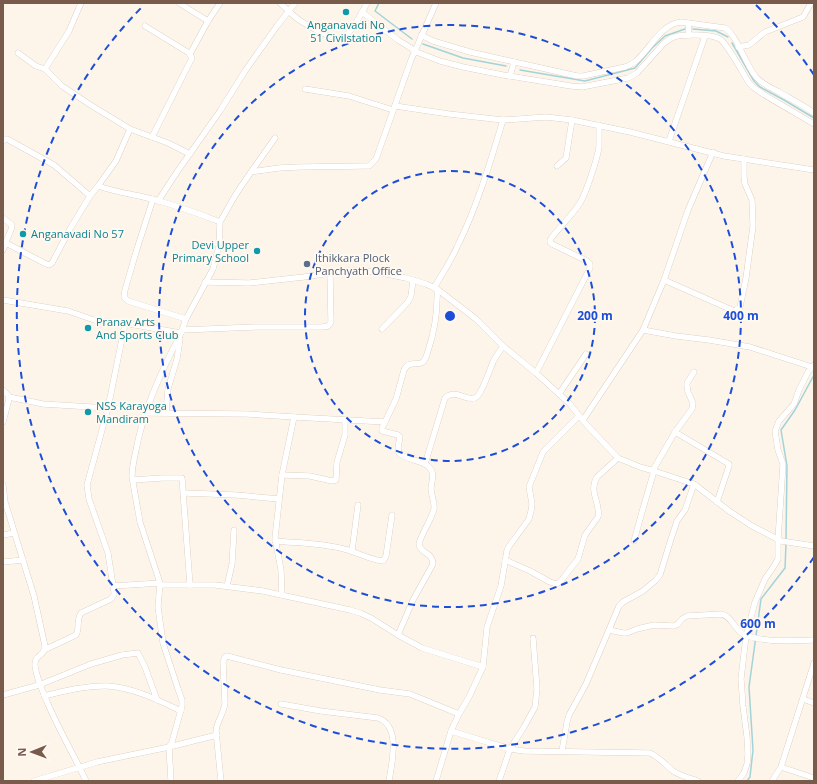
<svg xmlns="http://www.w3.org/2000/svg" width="817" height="784" font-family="'Open Sans',sans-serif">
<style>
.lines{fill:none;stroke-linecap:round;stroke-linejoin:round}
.stream{stroke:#a3d3d9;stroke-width:1.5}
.minor-casing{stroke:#d0bdae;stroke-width:6}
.minor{stroke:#fff;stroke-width:5.5}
.ring{fill:none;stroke:#1d4ed8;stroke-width:2;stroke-dasharray:7 5}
.culture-dot{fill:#0f9aa8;stroke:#fff9f1;stroke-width:1.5}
.service-dot{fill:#5c6f8a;stroke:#fff9f1;stroke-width:1.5}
.labels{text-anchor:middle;stroke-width:3.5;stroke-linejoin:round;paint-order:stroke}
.culture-label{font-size:11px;fill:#0d838f;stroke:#fff9f1;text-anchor:start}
.service-label{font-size:11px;fill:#4e5e75;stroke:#fff9f1;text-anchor:start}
.centre{fill:#1d4ed8;stroke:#fff9f1;stroke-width:2}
.ring-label{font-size:12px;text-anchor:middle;font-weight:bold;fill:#1d4ed8;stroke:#fff9f1;stroke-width:3.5;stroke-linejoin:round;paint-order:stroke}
</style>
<rect width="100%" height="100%" fill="#fdf5ea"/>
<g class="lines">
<!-- stream -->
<g class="stream">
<polyline points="379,3 375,11 412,39"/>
<polyline points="693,29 716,31 728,37"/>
<polyline points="732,43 754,81 760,87 784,100 814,118"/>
<polyline points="423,44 463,58 506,66"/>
<polyline points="520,70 585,81 635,68 652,48 665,36 685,29"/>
<polyline points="786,540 787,466 781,430 795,410 814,375"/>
<polyline points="747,781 750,777 753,750 749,687 761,599 785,568 786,544"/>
</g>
<defs>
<g id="minor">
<polyline points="179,3 208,21"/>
<path d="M280,3C286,8 292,15 299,20C307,25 336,43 344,37C351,33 363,11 367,3"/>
<polyline points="362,12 398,40 414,50"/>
<polyline points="688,23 689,35"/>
<polyline points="145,26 189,53 192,58 152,137"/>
<path d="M421,35L433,41L470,52L577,76H583L625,67C629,65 633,64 636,61C650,49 661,24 681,22L725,28C737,35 745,64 756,77C762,84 771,88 779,92C791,99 803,105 814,113"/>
<polyline points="738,47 749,45 765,32 803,17 811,3"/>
<path d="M414,51L440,61L463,67L503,75L571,86L582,87L628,78L637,73L664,43C667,41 670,38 674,37C682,34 712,34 720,39C728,45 743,73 749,83L753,87L763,94L814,124"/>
<polyline points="18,53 36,66 45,69"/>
<polyline points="190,54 208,21 220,3"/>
<polyline points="510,76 514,62"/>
<polyline points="305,89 349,96 393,110"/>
<polyline points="395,106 449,114 503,120 546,117 572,120 630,132 724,156 814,170"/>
<polyline points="130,129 168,143 190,154"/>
<polyline points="3,141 5,139 7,139 54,165 90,196"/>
<polyline points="669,141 705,36"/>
<polyline points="557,166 566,158 572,120"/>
<polyline points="251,172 275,138"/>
<path d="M98,186C118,193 139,195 159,201C180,207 200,214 220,222"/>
<polyline points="153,199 136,252 125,290 124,297 128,301 186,319"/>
<polyline points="158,201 177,172 220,111 245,71 277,26 295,3"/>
<path d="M3,218L12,225C12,231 7,236 6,243"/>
<polyline points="3,250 6,243 46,264 49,265 52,263 70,229 90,196 98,186 116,161 130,129 89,104 62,86 45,69 69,31 81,3"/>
<polyline points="664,280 732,310 735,311 740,307 746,278 753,226 752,200 745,184 744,177 744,159"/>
<polyline points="205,282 249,283 304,277 351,270 376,272 406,278 426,284 437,289 476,319 503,346 536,373 559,394 569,403 585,423 618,458 640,467 654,471 694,484 729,511 752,526 781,541 814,546"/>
<path d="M434,288C442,274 451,261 457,247C477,207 490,163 503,120"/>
<polyline points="3,300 68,311 94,320 129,324 181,333 186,319 213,269 219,246 220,222 236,194 251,172 279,168 299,167 365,166 369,166 376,159 411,60 436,3"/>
<polyline points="382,329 408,302 411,296 413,280"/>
<path d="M182,330L256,327H321C326,327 329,327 331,322L330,273"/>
<polyline points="643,330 676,336 709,340 750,347 812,367"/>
<path d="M536,373L590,268V264L587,261L552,244L550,242V240C559,227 571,217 580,203C586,193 597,160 599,147C599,140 599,133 599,125"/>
<polyline points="3,390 8,395 9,399 3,422"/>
<polyline points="559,394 586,354"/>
<polyline points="9,397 43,404 108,408 147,408"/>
<path d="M146,413L247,414L294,417L385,422L396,399L404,370C410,359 416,367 423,362C426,359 427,354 428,351C435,330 438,311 437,289"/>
<polyline points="166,413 168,389 177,359 180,339"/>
<polyline points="583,420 643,330 664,280 688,210 713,152"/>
<path d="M385,422L382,428V431L398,435L400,437L398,448L399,453C407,461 421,459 429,467C435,473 432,480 431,488C431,495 435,502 434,509C431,521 422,532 419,544C421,555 432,551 433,564L413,600L398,635"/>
<polyline points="675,432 729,464 729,466 717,502"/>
<path d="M425,464L445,398C455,388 465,401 475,398C481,396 490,369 493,362C496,356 500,351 503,346"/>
<polyline points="653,470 675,432 692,409 693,403 688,392 687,386 687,383 694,372"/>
<polyline points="282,475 310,476 332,481 336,480 337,462 345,435 345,420"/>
<polyline points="133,480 162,478 182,478 190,585"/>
<path d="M3,485L5,502L34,596L45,646C45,657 34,654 35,666C37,680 43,692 48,704C59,730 74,755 86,781"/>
<polyline points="184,493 236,495 279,499"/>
<polyline points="3,535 14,533"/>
<path d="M275,541C298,543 322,543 344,549C357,552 370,560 383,561L386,556L392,515"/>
<polyline points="634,541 642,512 654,471"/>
<polyline points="352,551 358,505"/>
<path d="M505,560L530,571L550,582L556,584L560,582L578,559L585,535L598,517C601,503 588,492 597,477L618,458"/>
<polyline points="3,562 23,560"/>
<polyline points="160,585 215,585 263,591 350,610 360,613 371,618 398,635 422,648 483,667 487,627 501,586 507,550 510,545 529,519 531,511 532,504 529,487 543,452 579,416"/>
<polyline points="113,586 160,583"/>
<polyline points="227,586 232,564 234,530"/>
<polyline points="282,595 281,570 275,538 282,475 294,417"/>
<path d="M609,630L623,633H627L637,629L654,625L674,626L678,624L682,619L687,616L721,614C732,616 734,629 743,634C758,642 796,641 814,640"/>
<path d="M44,650L76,635C80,629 76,620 81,613L111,599L114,595V592L108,553L89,499L87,485L108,408L125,324"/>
<polyline points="3,695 39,685 91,664 122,655 138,653 145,667 157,700"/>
<path d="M44,696C64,691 88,685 108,686C134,688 158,700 181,711"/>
<polyline points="803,699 814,703"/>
<path d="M281,704L321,711L378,718C401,726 392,762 389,781"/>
<path d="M451,731L510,749L524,751L650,753C659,757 666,765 673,771C681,776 689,778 698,781"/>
<polyline points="562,751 567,722 569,715 586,684 619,606 623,602 643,591 656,580 660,575 671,539 677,521 685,510 694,484"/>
<polyline points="781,767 814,778"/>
<path d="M34,781L97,762L169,747L172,742L182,706V700L178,689L163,643L158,607L160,583L140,522L132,477C132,468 134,459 136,450C144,408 162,370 181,333"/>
<polyline points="171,781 169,747 217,735"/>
<path d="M221,781L216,731C217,721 224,713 225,703L223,662L225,657L227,656L281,670L380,690L410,694L459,714"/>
<polyline points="436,781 451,731 459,714 469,697 483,667"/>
<polyline points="499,781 510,749 524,727 535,707 537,689 533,638"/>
<polyline points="738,781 744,773 747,764 748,754 747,737 743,706 741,679 746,636 755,602 765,579 774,566 778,559 778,539 781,495 783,464 778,450 775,431 779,421 794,404 799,390 808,372 814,365"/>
<polyline points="772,781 781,767 814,663"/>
</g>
</defs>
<!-- minor casing -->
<use href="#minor" class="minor-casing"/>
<!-- minor -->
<use href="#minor" class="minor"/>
</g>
<!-- distance rings -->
<g class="ring">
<circle cx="450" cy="316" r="145"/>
<circle cx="450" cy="316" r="291"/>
<path d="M814 557A436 436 0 1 1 144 5M756 5A436 436 0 0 1 814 75"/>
</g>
<!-- markers -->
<g class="culture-dot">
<circle cx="346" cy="12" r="4"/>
<circle cx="23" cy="234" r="4"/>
<circle cx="257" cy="251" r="4"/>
<circle cx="88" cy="328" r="4"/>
<circle cx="88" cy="412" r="4"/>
</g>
<circle class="service-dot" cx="307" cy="264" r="4"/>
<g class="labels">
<!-- culture labels -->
<g class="culture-label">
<text x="346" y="29" text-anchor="middle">Anganavadi No<tspan x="346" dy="13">51 Civilstation</tspan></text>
<text x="31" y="238">Anganavadi No 57</text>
<text x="249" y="249" text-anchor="end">Devi Upper<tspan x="249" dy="13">Primary School</tspan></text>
<text x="96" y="326">Pranav Arts<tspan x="96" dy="13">And Sports Club</tspan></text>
<text x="96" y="410">NSS Karayoga<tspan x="96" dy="13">Mandiram</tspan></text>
</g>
<!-- service labels -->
<g class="service-label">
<text x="315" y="262">Ithikkara Plock<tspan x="315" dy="13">Panchyath Office</tspan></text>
</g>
</g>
<circle cx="450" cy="316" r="6" class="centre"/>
<g class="ring-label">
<text x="595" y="320">200 m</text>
<text x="741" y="320">400 m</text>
<text x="758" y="628">600 m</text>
</g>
<!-- border -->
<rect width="817" height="784" fill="none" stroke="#795b4c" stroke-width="8"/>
<!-- north arrow -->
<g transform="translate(32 752) rotate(269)" stroke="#fff9f1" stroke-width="3" paint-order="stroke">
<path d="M0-3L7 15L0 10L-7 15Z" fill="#795b4c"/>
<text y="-6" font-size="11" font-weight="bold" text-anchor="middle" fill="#795b4c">N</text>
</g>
</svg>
